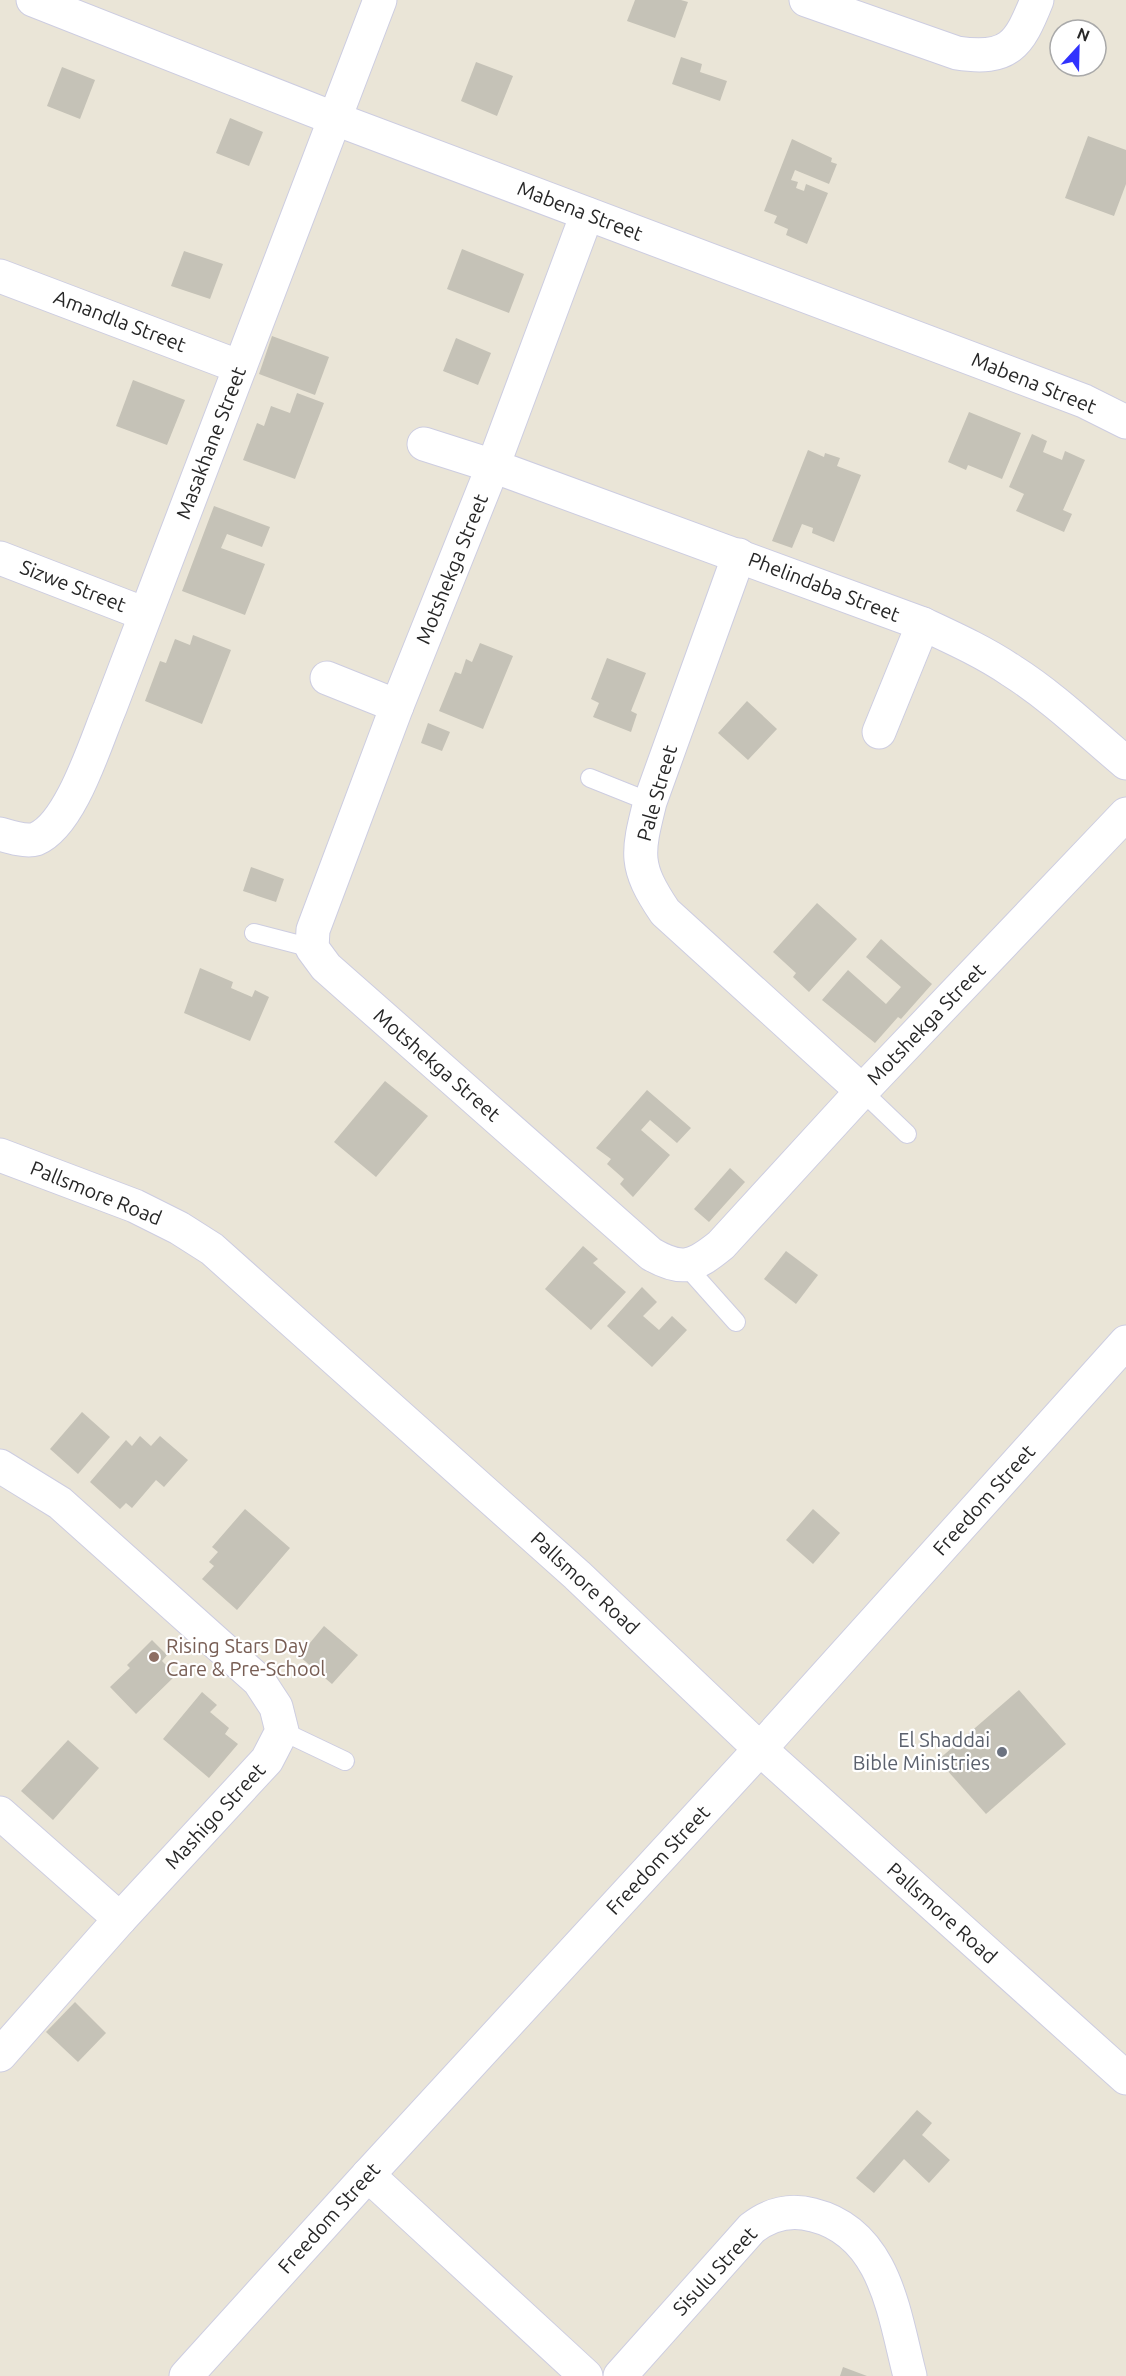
<svg xmlns="http://www.w3.org/2000/svg" width="1126" height="2376" font-family="Ubuntu,sans-serif">
<style>
.building{fill:#c5c2b7}
.lines{fill:none;stroke-linecap:round;stroke-linejoin:round}
.service-casing{stroke:#cdcde1;stroke-width:20}
.minor-casing{stroke:#cdcde1;stroke-width:35}
.tertiary-casing{stroke:#cdcde1;stroke-width:35}
.service{stroke:#fff;stroke-width:18}
.minor{stroke:#fff;stroke-width:33}
.tertiary{stroke:#fff;stroke-width:33}
.education-dot{fill:#8d6e63;stroke:#fff;stroke-width:2}
.worship-dot{fill:#6b7280;stroke:#fff;stroke-width:2}
.labels{text-anchor:middle;stroke-width:4.5;stroke-linejoin:round;paint-order:stroke}
.street-label{font-size:20px;fill:#272727;stroke:#fff}
.education-label{font-size:20px;fill:#785e54;stroke:#fff;text-anchor:start}
.worship-label{font-size:20px;fill:#5b616d;stroke:#fff;text-anchor:end}
</style>
<rect width="100%" height="100%" fill="#eae5d7"/>
<!-- building -->
<g class="building">
<polygon points="635,0 681,0 688,2 675,38 627,21"/>
<polygon points="681,57 702,64 700,72 727,81 720,101 672,84"/>
<polygon points="476,62 513,76 497,116 461,101"/>
<polygon points="62,67 95,80 80,119 47,106"/>
<polygon points="230,118 263,132 249,166 216,153"/>
<polygon points="1088,136 1126,150 1126,184 1114,216 1065,198"/>
<polygon points="792,139 832,158 831,162 837,164 829,184 795,170 791,180 798,182 796,188 804,191 806,184 828,193 807,244 786,235 788,229 774,223 777,216 764,211"/>
<polygon points="462,249 524,274 509,313 447,289"/>
<polygon points="184,251 223,264 210,299 171,286"/>
<polygon points="272,336 329,357 315,395 259,374"/>
<polygon points="456,338 491,353 478,385 443,371"/>
<polygon points="133,380 185,400 167,445 116,426"/>
<polygon points="297,393 324,403 295,479 243,460 257,423 264,426 271,406 290,413"/>
<polygon points="969,412 1021,433 1002,479 968,465 966,470 948,462"/>
<polygon points="1032,434 1047,441 1043,452 1062,460 1065,451 1085,460 1063,510 1072,514 1064,532 1016,511 1024,494 1009,487"/>
<polygon points="808,450 824,457 825,453 840,458 837,466 861,475 834,542 812,533 813,528 802,524 792,548 772,541"/>
<polygon points="214,506 270,527 262,547 227,534 221,548 265,564 245,615 182,591"/>
<polygon points="193,635 231,650 202,724 145,701 160,661 166,663 175,639 190,645"/>
<polygon points="480,643 513,656 483,729 439,711 455,672 461,674 466,659 472,662"/>
<polygon points="607,658 646,673 631,711 637,714 631,732 593,717 599,703 591,699"/>
<polygon points="747,701 777,729 748,760 718,733"/>
<polygon points="428,723 450,732 442,751 421,743"/>
<polygon points="251,867 284,879 276,902 243,891"/>
<polygon points="817,903 857,939 809,992 793,977 796,973 773,952"/>
<polygon points="881,939 932,984 901,1019 898,1017 875,1043 822,1000 848,970 886,1004 901,987 866,957"/>
<polygon points="200,968 233,982 231,988 252,997 255,990 269,997 250,1041 184,1013"/>
<polygon points="385,1081 428,1116 376,1177 334,1142"/>
<polygon points="647,1090 691,1128 677,1143 650,1120 641,1130 670,1155 633,1197 620,1184 624,1179 607,1164 611,1159 596,1148"/>
<polygon points="730,1168 745,1182 709,1222 694,1209"/>
<polygon points="583,1246 598,1259 593,1263 626,1292 591,1330 545,1289"/>
<polygon points="786,1251 818,1275 796,1304 764,1279"/>
<polygon points="642,1287 657,1302 643,1316 659,1330 672,1316 687,1330 652,1367 607,1326"/>
<polygon points="82,1412 110,1437 78,1474 50,1449"/>
<polygon points="140,1436 151,1446 160,1436 188,1460 164,1487 156,1480 132,1508 126,1503 120,1509 90,1482 126,1440 132,1446"/>
<polygon points="245,1509 290,1548 237,1610 202,1579 214,1566 209,1562 218,1552 212,1547"/>
<polygon points="813,1509 840,1533 813,1564 786,1540"/>
<polygon points="324,1626 358,1655 332,1684 299,1656"/>
<polygon points="152,1640 167,1655 162,1661 176,1675 136,1714 110,1687 130,1668 127,1665"/>
<polygon points="1019,1690 1066,1744 986,1814 938,1760"/>
<polygon points="202,1692 217,1705 210,1712 229,1728 225,1734 238,1744 209,1778 163,1739"/>
<polygon points="68,1740 99,1768 53,1820 21,1791"/>
<polygon points="75,2002 106,2033 78,2062 46,2032"/>
<polygon points="917,2110 932,2123 922,2135 950,2160 929,2183 904,2159 874,2193 856,2178"/>
<polygon points="843,2367 867,2376 840,2376"/>
</g>
<g class="lines">
<defs>
<g id="service">
<polyline points="590,778 650,802"/>
<polyline points="254,933 312,948"/>
<polyline points="862,1091 907,1134"/>
<polyline points="687,1267 736,1322"/>
<polyline points="282,1731 345,1761"/>
</g>
<g id="minor">
<polyline points="33,0 333,118 1084,401 1126,422"/>
<path d="M806,0L957,53C1009,61 1019,45 1037,0"/>
<path d="M587,214L493,466L397,706L313,930L312,948L326,967L651,1254C682,1272 694,1267 721,1245L862,1091L1126,814"/>
<polyline points="0,276 240,367"/>
<path d="M424,444L493,466L923,624C953,638 984,652 1012,671C1053,697 1089,732 1126,763"/>
<path d="M739,555L650,802C637,854 634,866 665,912L862,1091"/>
<polyline points="0,558 145,614"/>
<polyline points="327,678 397,706"/>
<polyline points="879,732 923,624"/>
<path d="M0,834C10,837 26,842 36,839C71,825 96,741 110,708L380,0"/>
<polyline points="0,1155 135,1206 179,1228 212,1249 577,1575 760,1749 1126,2078"/>
<polyline points="0,1466 60,1503 259,1681 276,1707 282,1731 267,1760 120,1919 0,2055"/>
<polyline points="0,1813 120,1919"/>
<polyline points="368,2175 586,2376"/>
<path d="M620,2376L752,2228C770,2214 791,2209 813,2215C886,2233 894,2315 910,2376"/>
</g>
<polyline id="tertiary" points="186,2376 368,2175 760,1749 1126,1342"/>
</defs>
<!-- service casing -->
<use href="#service" class="service-casing"/>
<!-- minor casing -->
<use href="#minor" class="minor-casing"/>
<!-- tertiary casing -->
<use href="#tertiary" class="tertiary-casing"/>
<!-- service -->
<use href="#service" class="service"/>
<!-- minor -->
<use href="#minor" class="minor"/>
<!-- tertiary -->
<use href="#tertiary" class="tertiary"/>
</g>
<!-- markers -->
<circle class="education-dot" cx="154" cy="1657" r="6"/>
<circle class="worship-dot" cx="1002" cy="1752" r="6"/>
<g class="labels">
<!-- street labels -->
<g class="street-label">
<text transform="translate(580 211) rotate(21)" y="7">Mabena Street</text>
<text transform="translate(120 321) rotate(21)" y="7">Amandla Street</text>
<text transform="translate(1034 383) rotate(22)" y="7">Mabena Street</text>
<text transform="translate(211 443) rotate(-69)" y="7">Masakhane Street</text>
<text transform="translate(452 569) rotate(-68)" y="7">Motshekga Street</text>
<text transform="translate(73 586) rotate(21)" y="7">Sizwe Street</text>
<text transform="translate(824 587) rotate(21)" y="7">Phelindaba Street</text>
<text transform="translate(657 793) rotate(-74)" y="7">Pale Street</text>
<text transform="translate(926 1024) rotate(-46)" y="7">Motshekga Street</text>
<text transform="translate(437 1065) rotate(41)" y="7">Motshekga Street</text>
<text transform="translate(96 1193) rotate(22)" y="7">Pallsmore Road</text>
<text transform="translate(984 1500) rotate(-48)" y="7">Freedom Street</text>
<text transform="translate(585 1583) rotate(43)" y="7">Pallsmore Road</text>
<text transform="translate(215 1816) rotate(-47)" y="7">Mashigo Street</text>
<text transform="translate(658 1860) rotate(-47)" y="7">Freedom Street</text>
<text transform="translate(942 1913) rotate(42)" y="7">Pallsmore Road</text>
<text transform="translate(329 2218) rotate(-48)" y="7">Freedom Street</text>
<text transform="translate(715 2271) rotate(-47)" y="7">Sisulu Street</text>
</g>
<!-- education labels -->
<g class="education-label">
<text x="166" y="1653">Rising Stars Day<tspan x="166" dy="23">Care &amp; Pre-School</tspan></text>
</g>
<!-- worship labels -->
<g class="worship-label">
<text x="990" y="1747">El Shaddai<tspan x="990" dy="23">Bible Ministries</tspan></text>
</g>
</g>
<!-- north arrow -->
<g transform="translate(1078 48) rotate(22)"><circle r="28" fill="#ffffff" stroke="#a9a9a9" stroke-width="1.5"/>
<path d="M0-4.5L10 22L0 15L-10 22Z" fill="#3132fe"/>
<text y="-9" font-size="16" font-weight="bold" text-anchor="middle" fill="#272727">N</text>
</g>
</svg>
